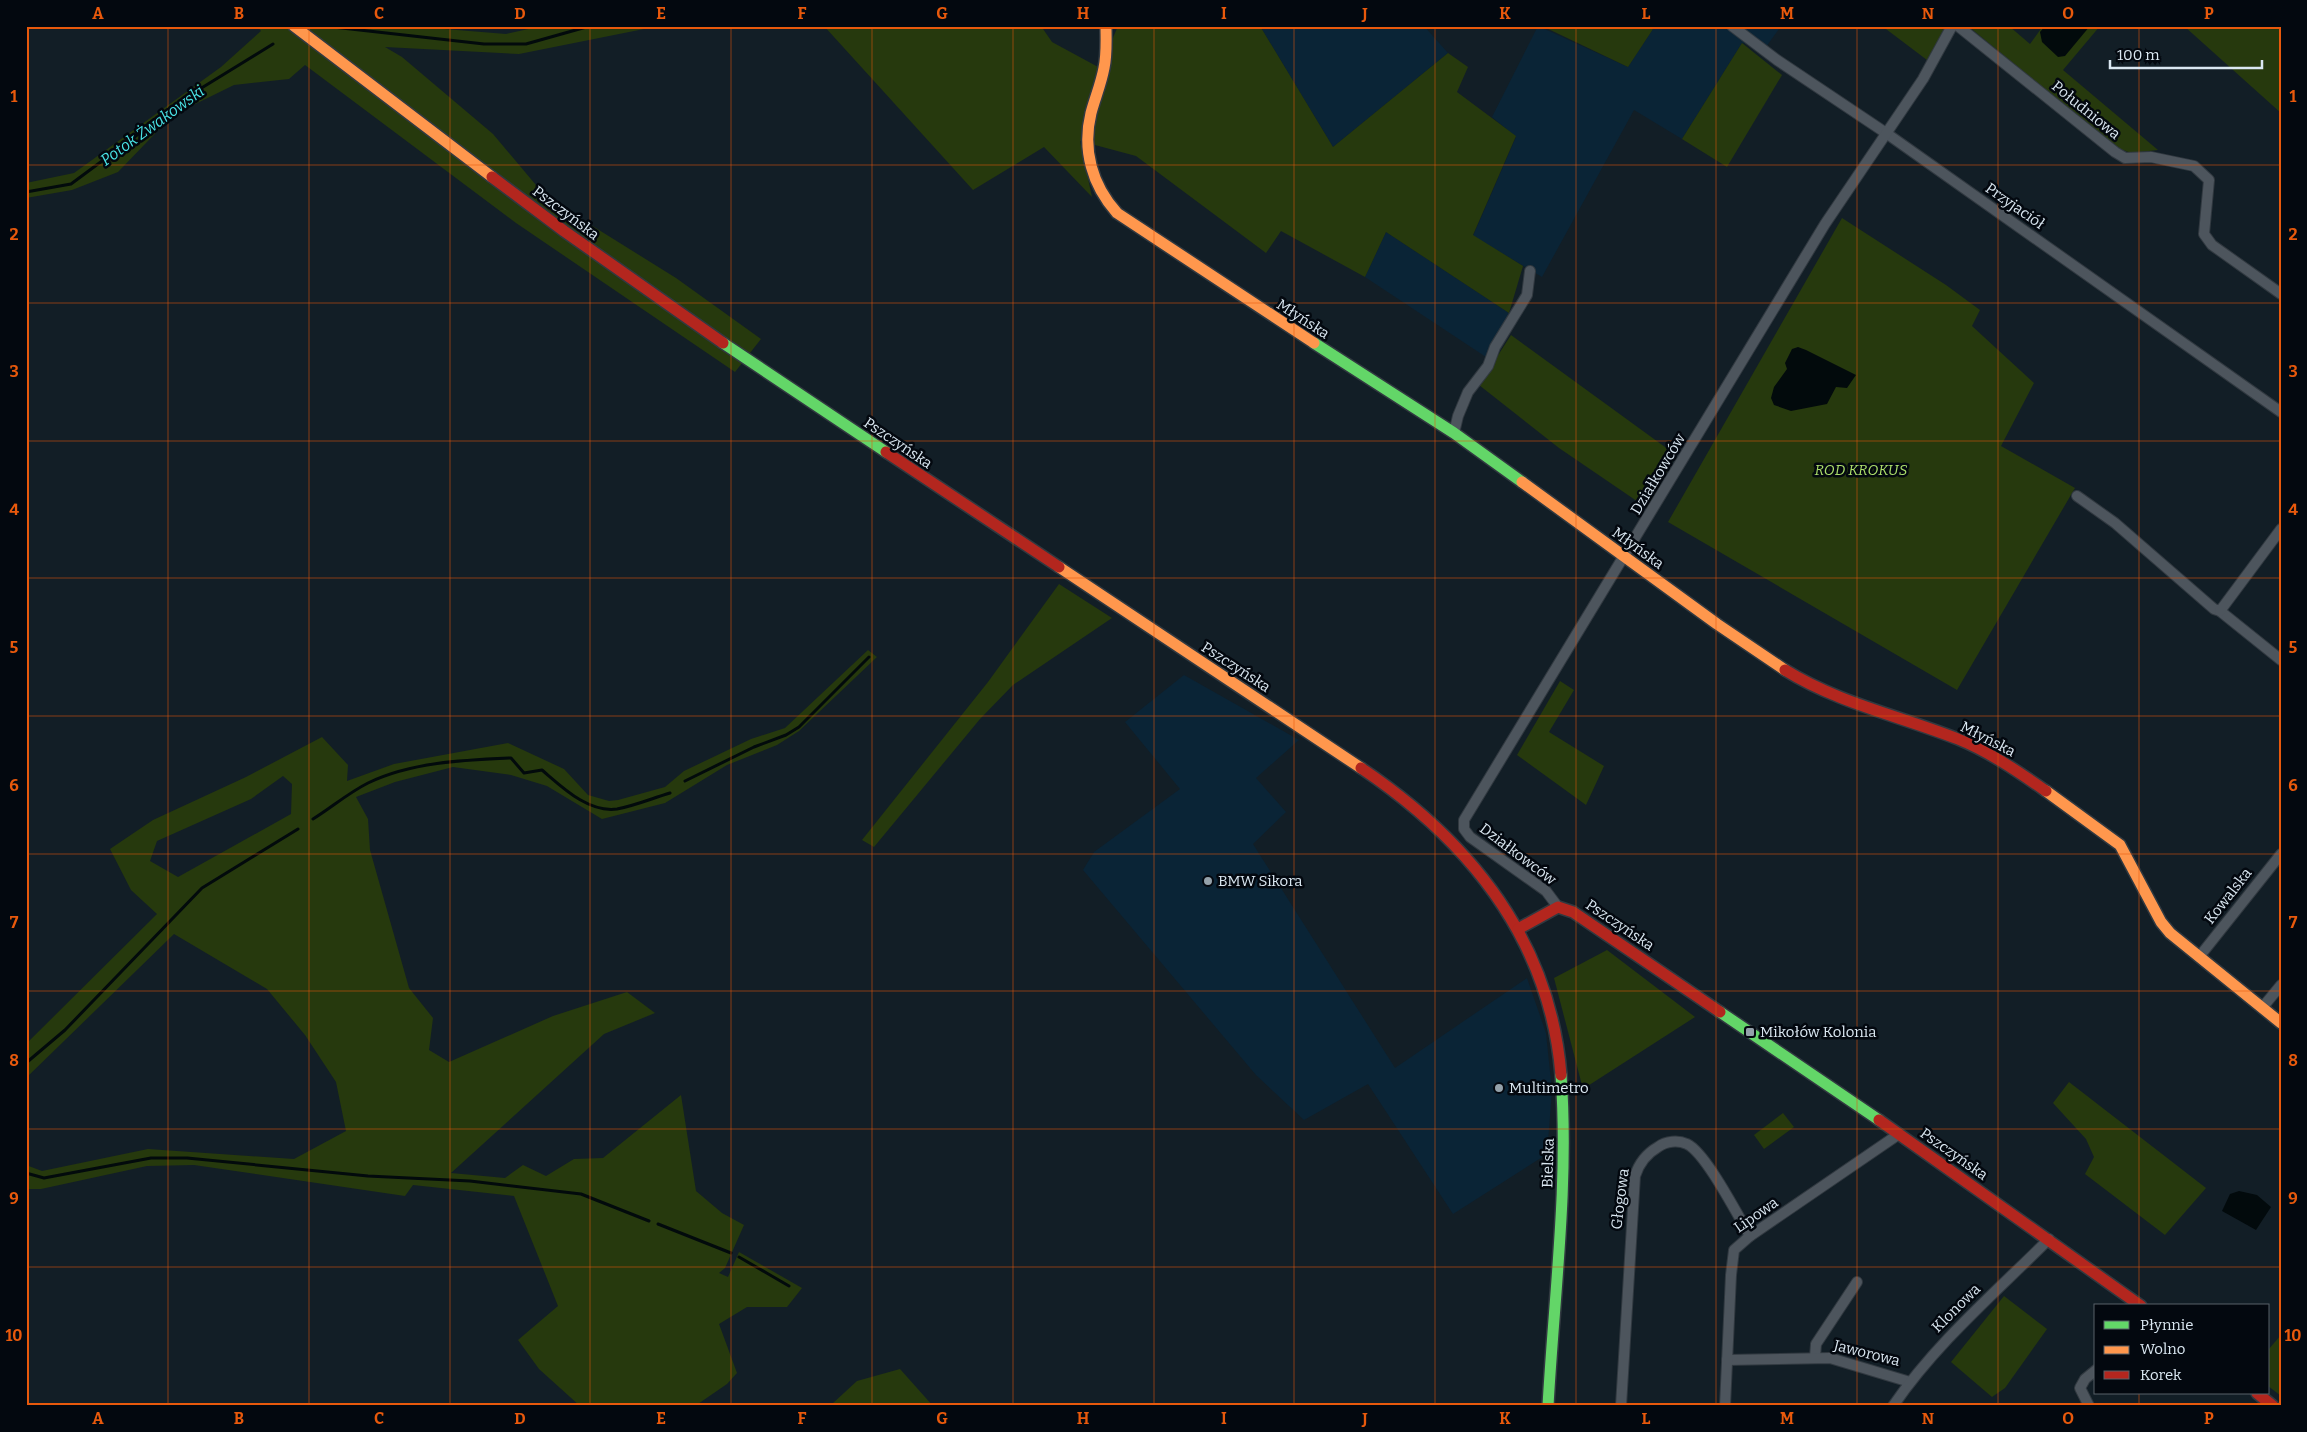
<svg xmlns="http://www.w3.org/2000/svg" width="2307" height="1432" font-family="Bitter,serif">
<style>
.built{fill:#0a2436}
.green{fill:#26390d;fill-rule:evenodd}
.water{fill:#020a0c}
.lines{fill:none;stroke-linecap:round;stroke-linejoin:round}
.stream{stroke:#020a0c;stroke-width:3}
.street-casing{stroke:#313940;stroke-width:12}
.fast-casing{stroke:#313940;stroke-width:14}
.slow-casing{stroke:#313940;stroke-width:14}
.jam-casing{stroke:#313940;stroke-width:14}
.street{stroke:#4d555d;stroke-width:10}
.fast{stroke:#63d668;stroke-width:11}
.slow{stroke:#ff974d;stroke-width:11}
.jam{stroke:#b3261e;stroke-width:11}
.grid{fill:none;stroke:#e8590c;stroke-width:1;stroke-opacity:0.55}
.poi-dot{fill:#94a1aa;stroke:#03080f;stroke-width:2}
.labels{text-anchor:middle;stroke-width:5;stroke-linejoin:round;paint-order:stroke}
.street-label{font-size:15px;fill:#dae7f1;stroke:#03080f}
.park-label{font-size:15px;font-style:italic;fill:#acdf6b;stroke:#03080f}
.poi-label{font-size:15px;fill:#dae7f1;stroke:#03080f;text-anchor:start}
.water-label{font-size:16px;font-style:italic;fill:#49e2e5;stroke:#03080f}
.neatline{fill:none;stroke:#e8590c;stroke-width:2}
.grid-label{font-size:16px;text-anchor:middle;font-weight:bold;fill:#e8590c}
</style>
<rect width="100%" height="100%" fill="#121e26"/>
<!-- built -->
<g class="built">
<polygon points="1260,26 1424,26 1448,53 1333,147"/>
<polygon points="1538,26 1628,67 1655,26 1781,26 1766,47 1742,43 1682,139 1634,110 1542,277 1473,236 1516,137 1492,117"/>
<polygon points="1386,232 1509,313 1486,357 1365,277"/>
<polygon points="1184,675 1299,740 1256,778 1286,812 1253,844 1395,1068 1527,978 1546,1033 1552,1091 1547,1154 1453,1214 1368,1084 1304,1120 1256,1075 1083,870 1094,852 1180,789 1125,722"/>
</g>
<!-- green -->
<g class="green">
<polygon points="257,26 408,26 506,34 542,26 659,26 519,54 385,47 402,57 493,134 546,197 676,278 761,339 735,372 516,223 305,65 289,79 234,85 173,115 118,172 72,190 26,198 26,183 74,173 221,67 261,31"/>
<polygon points="824,26 1041,26 1052,42 1100,68 1118,26 1260,26 1333,147 1448,53 1468,67 1457,92 1516,136 1473,235 1523,266 1509,313 1386,232 1365,277 1281,231 1266,253 1136,156 1080,141 1092,197 1044,147 973,190"/>
<polygon points="1542,26 1655,26 1628,67"/>
<polygon points="1882,26 1946,26 1927,60"/>
<polygon points="1968,26 2009,26 2030,44 2043,26 2100,26 2063,70 2158,150 2131,153 2115,147"/>
<polygon points="2184,26 2281,26 2281,113"/>
<polygon points="1742,43 1782,75 1727,167 1682,139"/>
<polygon points="1842,218 1946,285 1980,310 1972,326 2034,383 2001,446 2075,488 1957,690 1668,522"/>
<polygon points="1511,335 1676,455 1647,508 1559,448 1479,385"/>
<polygon points="1059,584 1112,618 1013,685 980,719 874,847 862,840 988,682"/>
<path d="M868,650L877,657L799,731L777,745L727,765L665,803L602,819L547,786L511,775L453,767L395,782L356,797L368,819L370,850L409,988L433,1018L429,1050L449,1062L553,1016L627,992L655,1013L604,1034L451,1173L505,1178L523,1165L546,1176L574,1159L603,1158L681,1095L696,1191L722,1213L744,1225L725,1268L719,1273L728,1277L739,1252L802,1288L787,1307H747L719,1324L737,1373L727,1384L695,1406H580L539,1369L518,1340L558,1306L514,1196L413,1185L405,1196L194,1165L147,1166L41,1189H26V1165L42,1171L148,1149L294,1159L346,1131L336,1082L305,1035L267,989L174,934L26,1078V1044L157,914L131,890L110,849L153,820L246,777L322,737L348,765L347,781L394,764L508,743L564,769L588,795L609,801L618,800L665,787L684,771L751,739L785,728ZM283,776L292,784L291,814L178,877L150,861L157,841L251,799Z"/>
<polygon points="1560,681 1574,690 1549,732 1604,766 1586,805 1517,755"/>
<polygon points="1607,950 1695,1017 1583,1089 1554,978"/>
<polygon points="2069,1082 2206,1188 2165,1235 2085,1174 2094,1157 2086,1139 2053,1103"/>
<polygon points="1783,1113 1794,1127 1764,1149 1754,1135"/>
<polygon points="2004,1296 2047,1329 2005,1388 1992,1397 1951,1362"/>
<polygon points="2281,1335 2281,1396 2268,1386 2268,1350"/>
<polygon points="900,1369 933,1406 833,1406 832,1404 857,1381"/>
</g>
<!-- water -->
<g class="water">
<polygon points="2045,26 2090,26 2065,56 2058,57 2042,42 2040,32"/>
<polygon points="1798,347 1806,350 1856,375 1847,388 1836,387 1827,404 1791,411 1774,405 1771,398 1774,387 1787,369 1785,363 1792,349"/>
<polygon points="2239,1191 2257,1195 2271,1207 2256,1230 2222,1211 2230,1194"/>
</g>
<g class="lines">
<!-- stream -->
<g class="stream">
<polyline points="324,26 484,44 526,44 590,26"/>
<polyline points="26,192 71,184 195,92 273,44"/>
<polyline points="685,781 754,747 786,735 799,727 869,657"/>
<path d="M313,819C331,808 348,793 368,783C411,762 464,760 511,758L524,773L542,770C562,787 588,813 617,809C634,806 653,798 670,793"/>
<polyline points="26,1063 65,1030 202,888 298,829"/>
<polyline points="26,1173 44,1178 151,1158 187,1158 368,1176 470,1181 581,1194 649,1221"/>
<polyline points="658,1224 731,1253"/>
<polyline points="739,1257 789,1286"/>
</g>
<defs>
<g id="street">
<polyline points="1732,26 1777,60 1886,133 2281,412"/>
<polyline points="1958,26 2115,152 2125,158 2151,157 2194,166 2209,180 2204,234 2212,245 2281,294"/>
<polyline points="1454,433 1458,416 1468,392 1488,366 1495,347 1527,295 1530,271"/>
<polyline points="2077,496 2115,523 2214,609 2220,611 2281,660"/>
<polyline points="2220,611 2281,529"/>
<polyline points="1558,907 1546,891 1470,837 1464,829 1464,820 1825,224 1923,79 1952,26"/>
<polyline points="2199,957 2281,854"/>
<polyline points="2262,1008 2281,985"/>
<polyline points="1815,1357 1816,1344 1857,1282"/>
<polyline points="1727,1360 1830,1358 1910,1382"/>
<path d="M1621,1406L1635,1176C1639,1163 1646,1154 1658,1147C1666,1141 1678,1140 1687,1144C1706,1153 1738,1216 1750,1236"/>
<polyline points="1725,1406 1731,1275 1734,1250 1750,1236 1899,1134"/>
<path d="M1893,1406C1937,1342 1995,1293 2049,1239"/>
<polyline points="2089,1406 2080,1388 2085,1379 2096,1370"/>
</g>
<g id="fast">
<polyline points="723,343 886,452"/>
<polyline points="1314,343 1454,433 1522,482"/>
<polyline points="1720,1012 1879,1120"/>
<path d="M1548,1406C1554,1296 1569,1185 1561,1075"/>
</g>
<g id="slow">
<polyline points="294,26 492,177"/>
<path d="M1106,26C1106,40 1107,54 1104,68C1101,84 1095,98 1091,113C1082,150 1092,185 1117,213L1314,343"/>
<polyline points="1522,482 1717,624 1785,670"/>
<polyline points="1059,567 1361,768"/>
<polyline points="2046,791 2120,845 2161,922 2170,933 2281,1023"/>
</g>
<g id="jam">
<polyline points="492,177 564,231 723,343"/>
<polyline points="886,452 1059,567"/>
<path d="M1785,670C1838,703 1900,716 1958,739C1990,752 2017,771 2046,791"/>
<path d="M1361,768C1471,842 1550,940 1561,1075"/>
<polyline points="1518,929 1558,907 1573,912 1720,1012"/>
<polyline points="1879,1120 2141,1306"/>
<polyline points="2257,1393 2273,1406"/>
</g>
</defs>
<!-- street casing -->
<use href="#street" class="street-casing"/>
<!-- fast casing -->
<use href="#fast" class="fast-casing"/>
<!-- slow casing -->
<use href="#slow" class="slow-casing"/>
<!-- jam casing -->
<use href="#jam" class="jam-casing"/>
<!-- street -->
<use href="#street" class="street"/>
<!-- fast -->
<use href="#fast" class="fast"/>
<!-- slow -->
<use href="#slow" class="slow"/>
<!-- jam -->
<use href="#jam" class="jam"/>
</g>
<!-- grid -->
<path class="grid" d="M168,26V1406M309,26V1406M450,26V1406M590,26V1406M731,26V1406M872,26V1406M1013,26V1406M1154,26V1406M1294,26V1406M1435,26V1406M1576,26V1406M1716,26V1406M1857,26V1406M1998,26V1406M2139,26V1306M26,165H2281M26,303H2281M26,441H2281M26,578H2281M26,716H2281M26,854H2281M26,991H2281M26,1129H2281M26,1267H2281M2139,1393V1406"/>
<!-- markers -->
<g class="poi-dot">
<circle cx="1208" cy="881" r="5"/>
<rect x="1745" y="1027" width="10" height="10" rx="2.5"/>
<circle cx="1499" cy="1088" r="5"/>
</g>
<g class="labels">
<!-- street labels -->
<g class="street-label">
<text transform="translate(2086 110) rotate(39)" y="5">Południowa</text>
<text transform="translate(2015 206) rotate(35)" y="5">Przyjaciół</text>
<text transform="translate(566 213) rotate(37)" y="5">Pszczyńska</text>
<text transform="translate(1303 319) rotate(33)" y="5">Młyńska</text>
<text transform="translate(898 443) rotate(34)" y="5">Pszczyńska</text>
<text transform="translate(1658 474) rotate(-59)" y="5">Działkowców</text>
<text transform="translate(1638 548) rotate(36)" y="5">Młyńska</text>
<text transform="translate(1236 667) rotate(33)" y="5">Pszczyńska</text>
<text transform="translate(1988 739) rotate(27)" y="5">Młyńska</text>
<text transform="translate(1518 854) rotate(37)" y="5">Działkowców</text>
<text transform="translate(2228 896) rotate(-52)" y="5">Kowalska</text>
<text transform="translate(1620 925) rotate(34)" y="5">Pszczyńska</text>
<text transform="translate(1954 1154) rotate(35)" y="5">Pszczyńska</text>
<text transform="translate(1548 1163) rotate(-88)" y="5">Bielska</text>
<text transform="translate(1620 1199) rotate(-83)" y="5">Głogowa</text>
<text transform="translate(1756 1215) rotate(-35)" y="5">Lipowa</text>
<text transform="translate(1956 1308) rotate(-45)" y="5">Klonowa</text>
<text transform="translate(1867 1353) rotate(14)" y="5">Jaworowa</text>
</g>
<!-- park labels -->
<g class="park-label">
<text x="1861" y="475">ROD KROKUS</text>
</g>
<!-- poi labels -->
<g class="poi-label">
<text x="1218" y="886">BMW Sikora</text>
<text x="1760" y="1037">Mikołów Kolonia</text>
<text x="1509" y="1093">Multimetro</text>
</g>
<!-- water labels -->
<g class="water-label">
<text transform="translate(152 125) rotate(-36)" y="6">Potok Żwakowski</text>
</g>
</g>
<!-- border -->
<rect width="2307" height="1432" fill="none" stroke="#03080f" stroke-width="55"/>
<!-- legend -->
<rect x="2094" y="1304" width="175" height="90" fill="#03080f" stroke="#596169"/>
<rect x="2104" y="1321" width="25" height="8" fill="#63d668" stroke="#596169"/>
<text x="2140" y="1330" font-size="15" fill="#dae7f1">Płynnie</text>
<rect x="2104" y="1346" width="25" height="8" fill="#ff974d" stroke="#596169"/>
<text x="2140" y="1354" font-size="15" fill="#dae7f1">Wolno</text>
<rect x="2104" y="1371" width="25" height="8" fill="#b3261e" stroke="#596169"/>
<text x="2140" y="1380" font-size="15" fill="#dae7f1">Korek</text>
<!-- scale -->
<path d="M2110 60v8h152v-8" fill="none" stroke="#dae7f1" stroke-width="2.5"/>
<text x="2117" y="60" font-size="15" fill="#dae7f1" stroke="#03080f" stroke-width="4" paint-order="stroke">100 m</text>
<rect x="28" y="28" width="2252" height="1376" class="neatline"/>
<g class="grid-label">
<text x="98" y="19">A</text>
<text x="239" y="19">B</text>
<text x="379" y="19">C</text>
<text x="520" y="19">D</text>
<text x="661" y="19">E</text>
<text x="802" y="19">F</text>
<text x="942" y="19">G</text>
<text x="1083" y="19">H</text>
<text x="1224" y="19">I</text>
<text x="1365" y="19">J</text>
<text x="1505" y="19">K</text>
<text x="1646" y="19">L</text>
<text x="1787" y="19">M</text>
<text x="1928" y="19">N</text>
<text x="2068" y="19">O</text>
<text x="2209" y="19">P</text>
<text x="14" y="102">1</text>
<text x="2293" y="102">1</text>
<text x="14" y="240">2</text>
<text x="2293" y="240">2</text>
<text x="14" y="377">3</text>
<text x="2293" y="377">3</text>
<text x="14" y="515">4</text>
<text x="2293" y="515">4</text>
<text x="14" y="653">5</text>
<text x="2293" y="653">5</text>
<text x="14" y="791">6</text>
<text x="2293" y="791">6</text>
<text x="14" y="928">7</text>
<text x="2293" y="928">7</text>
<text x="14" y="1066">8</text>
<text x="2293" y="1066">8</text>
<text x="14" y="1204">9</text>
<text x="2293" y="1204">9</text>
<text x="14" y="1341">10</text>
<text x="2293" y="1341">10</text>
<text x="98" y="1424">A</text>
<text x="239" y="1424">B</text>
<text x="379" y="1424">C</text>
<text x="520" y="1424">D</text>
<text x="661" y="1424">E</text>
<text x="802" y="1424">F</text>
<text x="942" y="1424">G</text>
<text x="1083" y="1424">H</text>
<text x="1224" y="1424">I</text>
<text x="1365" y="1424">J</text>
<text x="1505" y="1424">K</text>
<text x="1646" y="1424">L</text>
<text x="1787" y="1424">M</text>
<text x="1928" y="1424">N</text>
<text x="2068" y="1424">O</text>
<text x="2209" y="1424">P</text>
</g>
</svg>
